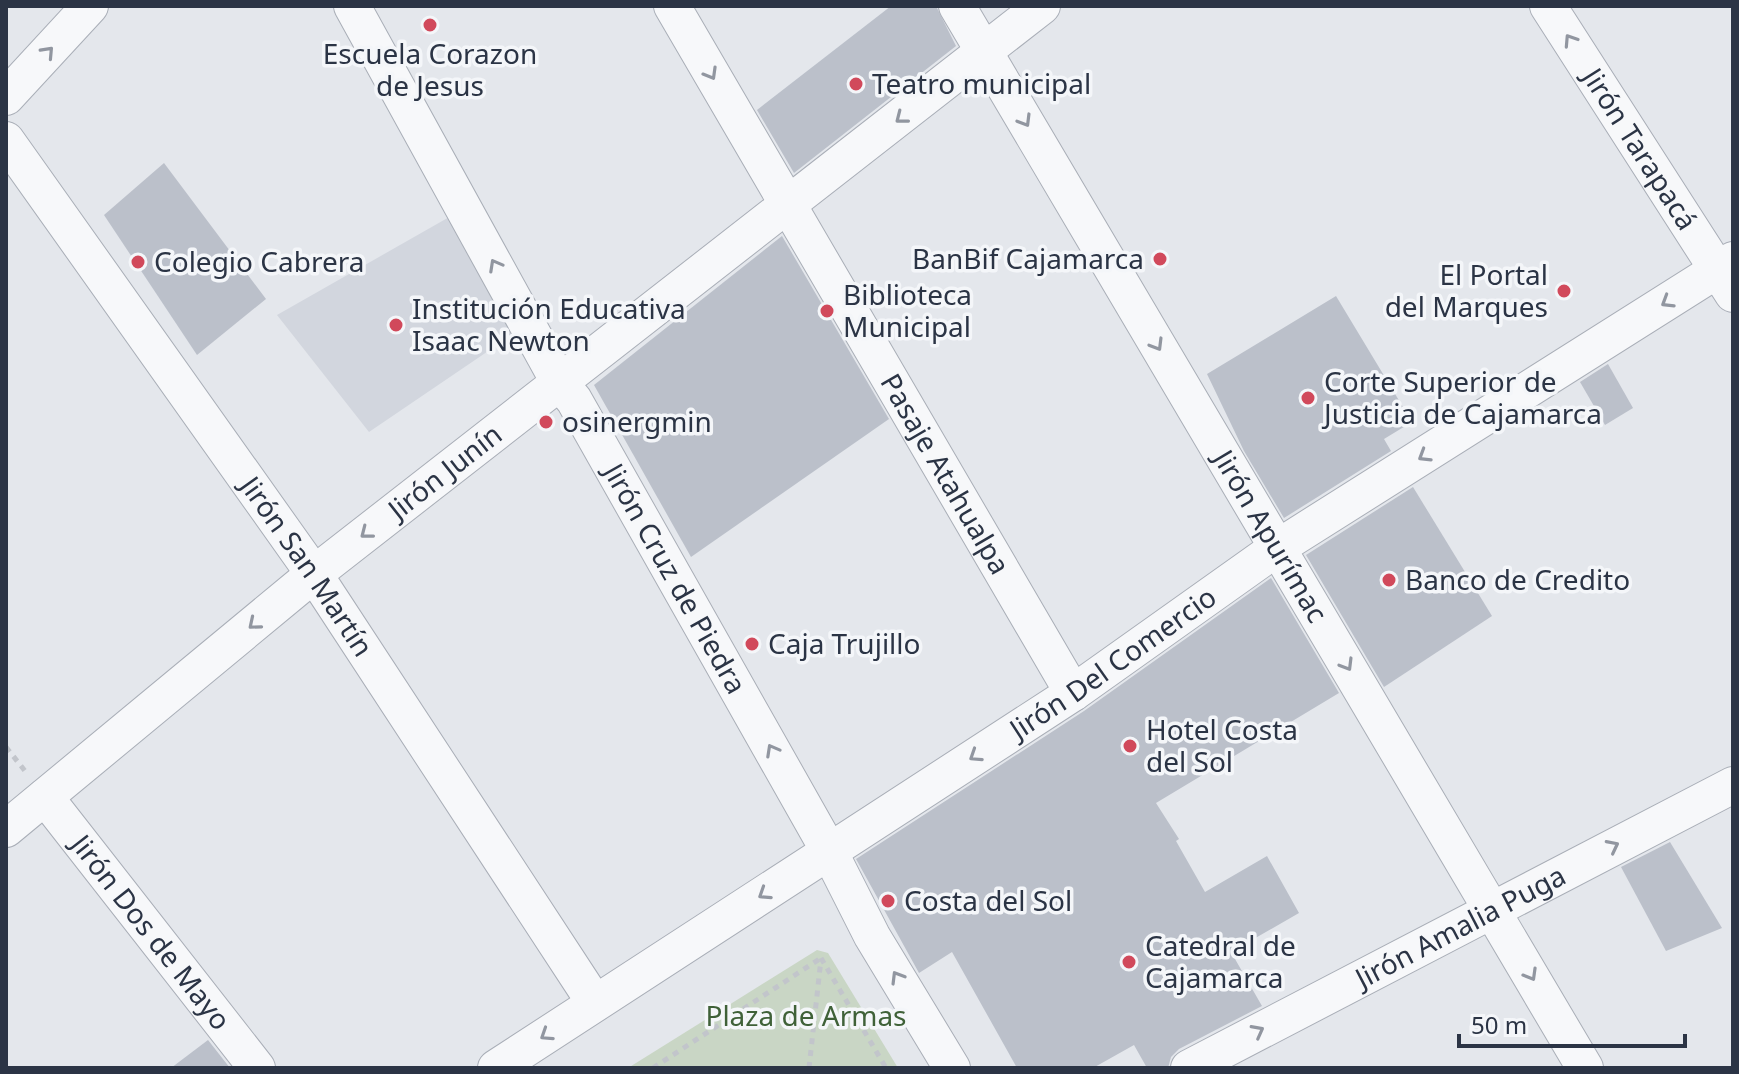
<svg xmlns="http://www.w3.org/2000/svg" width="1739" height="1074" font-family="'Noto Sans',sans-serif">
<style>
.built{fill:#d2d6de}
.green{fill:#c9d6c5}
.building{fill:#bbc0ca}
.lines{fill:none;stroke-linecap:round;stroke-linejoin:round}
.minor-casing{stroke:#a9aeb7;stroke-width:38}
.path{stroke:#c2c5cb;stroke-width:5;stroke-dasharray:6 6;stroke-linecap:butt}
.minor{stroke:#f7f8fa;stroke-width:36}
.oneway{stroke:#9196a0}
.poi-dot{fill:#d1495b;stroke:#f4f6f9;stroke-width:3}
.labels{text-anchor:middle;stroke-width:7;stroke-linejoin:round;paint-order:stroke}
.poi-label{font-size:28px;fill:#2b3445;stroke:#f4f6f9;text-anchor:start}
.street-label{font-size:28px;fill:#2b3445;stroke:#f4f6f9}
.park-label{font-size:28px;fill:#3f6138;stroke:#f4f6f9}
</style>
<rect width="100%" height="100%" fill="#e4e7ec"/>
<!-- built -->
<polygon class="built" points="451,216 512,335 369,432 277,315"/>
<!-- green -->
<polygon class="green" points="817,950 828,953 898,1068 628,1068"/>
<!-- building -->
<g class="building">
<polygon points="891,6 936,6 956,46 794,173 757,110"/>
<polygon points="164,163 266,299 197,355 104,215"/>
<polygon points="782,236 889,419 691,557 594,385"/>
<polygon points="1336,296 1412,422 1384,439 1391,451 1284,518 1244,451 1207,374"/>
<polygon points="1608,364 1633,408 1605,425 1580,382"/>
<polygon points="1413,487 1492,616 1384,687 1306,555"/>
<polygon points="1271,578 1339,693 1156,803 1179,839 1176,841 1205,892 1267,856 1299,913 1231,952 1262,1006 1179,1049 1171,1057 1168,1068 1147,1068 1134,1045 1093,1068 1017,1068 952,952 919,973 856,859 1084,711"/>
<polygon points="1670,842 1722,928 1666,951 1621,867"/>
<polygon points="208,1040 230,1068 171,1068"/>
</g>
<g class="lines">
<defs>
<g id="minor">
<path id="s1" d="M352,6L559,382L574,400L829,851L872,936L952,1068"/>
<path id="s2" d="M672,6L1073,693"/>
<path id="s3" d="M957,6L1585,1068"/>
<path id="s4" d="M1548,6L1733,294"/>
<polyline points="6,97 90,6"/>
<path id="s5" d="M6,140L314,574L595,1003"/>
<path id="s6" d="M45,797L257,1068"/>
<path id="s7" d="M6,829L314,574L1042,6"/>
<path id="s8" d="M496,1068L1073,693L1277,548L1733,260"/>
<path id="s9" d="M1189,1068L1733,785"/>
</g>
</defs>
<!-- minor casing -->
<use href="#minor" class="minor-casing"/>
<!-- path -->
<g class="path">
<polyline points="6,747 25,771"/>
<polyline points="821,958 886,1068"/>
<polyline points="653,1068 821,958"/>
<polyline points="809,1068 821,959"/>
</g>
<!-- minor -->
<use href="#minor" class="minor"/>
</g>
<!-- one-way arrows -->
<defs><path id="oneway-chevron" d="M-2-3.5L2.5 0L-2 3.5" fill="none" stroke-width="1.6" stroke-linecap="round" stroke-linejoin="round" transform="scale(2)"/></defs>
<g class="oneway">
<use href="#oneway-chevron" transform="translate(1570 40) rotate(-123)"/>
<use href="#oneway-chevron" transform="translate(48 52) rotate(-47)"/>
<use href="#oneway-chevron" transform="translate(711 74) rotate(60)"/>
<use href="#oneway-chevron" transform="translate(901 118) rotate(142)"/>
<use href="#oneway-chevron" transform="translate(1025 121) rotate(59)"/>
<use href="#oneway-chevron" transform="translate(495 265) rotate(-119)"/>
<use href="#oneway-chevron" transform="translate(1667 302) rotate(148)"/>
<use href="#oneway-chevron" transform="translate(1157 345) rotate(59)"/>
<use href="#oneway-chevron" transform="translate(1424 456) rotate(148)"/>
<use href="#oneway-chevron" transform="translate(366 533) rotate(142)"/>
<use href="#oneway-chevron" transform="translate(254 624) rotate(140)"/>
<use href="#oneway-chevron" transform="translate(1347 665) rotate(59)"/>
<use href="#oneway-chevron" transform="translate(772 750) rotate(-119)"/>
<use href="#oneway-chevron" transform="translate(975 756) rotate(147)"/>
<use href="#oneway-chevron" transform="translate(1613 846) rotate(-27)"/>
<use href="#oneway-chevron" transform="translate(764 894) rotate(147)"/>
<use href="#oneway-chevron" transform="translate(1531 975) rotate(60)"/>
<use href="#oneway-chevron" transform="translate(897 977) rotate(-121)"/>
<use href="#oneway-chevron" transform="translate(1258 1031) rotate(-28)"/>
<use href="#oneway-chevron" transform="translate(546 1035) rotate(147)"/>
</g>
<!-- markers -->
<g class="poi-dot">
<circle cx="430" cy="25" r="8"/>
<circle cx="856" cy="84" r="8"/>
<circle cx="1160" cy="259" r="8"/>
<circle cx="138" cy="262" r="8"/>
<circle cx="1564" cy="291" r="8"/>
<circle cx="827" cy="311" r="8"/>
<circle cx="396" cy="325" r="8"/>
<circle cx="1308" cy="398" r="8"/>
<circle cx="546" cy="422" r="8"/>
<circle cx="1389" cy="580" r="8"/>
<circle cx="752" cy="644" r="8"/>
<circle cx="1130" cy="746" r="8"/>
<circle cx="888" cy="901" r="8"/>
<circle cx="1129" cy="962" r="8"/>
</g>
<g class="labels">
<!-- poi labels -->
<g class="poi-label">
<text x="430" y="64" text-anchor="middle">Escuela Corazon<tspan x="430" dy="32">de Jesus</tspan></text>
<text x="872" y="94">Teatro municipal</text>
<text x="1144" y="269" text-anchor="end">BanBif Cajamarca</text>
<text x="154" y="272">Colegio Cabrera</text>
<text x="1548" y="285" text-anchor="end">El Portal<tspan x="1548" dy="32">del Marques</tspan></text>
<text x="843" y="305">Biblioteca<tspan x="843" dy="32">Municipal</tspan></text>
<text x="412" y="319">Institución Educativa<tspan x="412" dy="32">Isaac Newton</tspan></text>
<text x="1324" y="392">Corte Superior de<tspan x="1324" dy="32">Justicia de Cajamarca</tspan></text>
<text x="562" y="432">osinergmin</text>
<text x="1405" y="590">Banco de Credito</text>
<text x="768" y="654">Caja Trujillo</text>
<text x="1146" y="740">Hotel Costa<tspan x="1146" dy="32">del Sol</tspan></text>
<text x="904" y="911">Costa del Sol</text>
<text x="1145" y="956">Catedral de<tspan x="1145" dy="32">Cajamarca</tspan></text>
</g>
<!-- street labels -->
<g class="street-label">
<text dy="10" stroke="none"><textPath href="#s4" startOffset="170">Jirón Tarapacá</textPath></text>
<text dy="10" stroke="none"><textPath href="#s7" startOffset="566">Jirón Junín</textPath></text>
<text dy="10" stroke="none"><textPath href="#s2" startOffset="542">Pasaje Atahualpa</textPath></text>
<text dy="10" stroke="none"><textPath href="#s3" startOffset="616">Jirón Apurímac</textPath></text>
<text dy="10" stroke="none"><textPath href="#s5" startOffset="522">Jirón San Martín</textPath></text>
<text dy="10" stroke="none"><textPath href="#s1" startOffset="658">Jirón Cruz de Piedra</textPath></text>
<text dy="10" stroke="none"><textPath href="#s8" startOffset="738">Jirón Del Comercio</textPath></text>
<text dy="10" stroke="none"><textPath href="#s9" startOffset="306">Jirón Amalia Puga</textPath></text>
<text dy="10" stroke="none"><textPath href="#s6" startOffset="172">Jirón Dos de Mayo</textPath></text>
</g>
<!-- park labels -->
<g class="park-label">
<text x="806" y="1026">Plaza de Armas</text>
</g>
</g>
<!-- border -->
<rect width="1739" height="1074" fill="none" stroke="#2b3445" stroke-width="16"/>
<!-- scale -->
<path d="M1459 1034v12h226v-12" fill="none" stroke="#2b3445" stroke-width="4"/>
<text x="1471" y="1034" font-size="24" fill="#2b3445" stroke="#f4f6f9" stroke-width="6" paint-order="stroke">50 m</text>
</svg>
